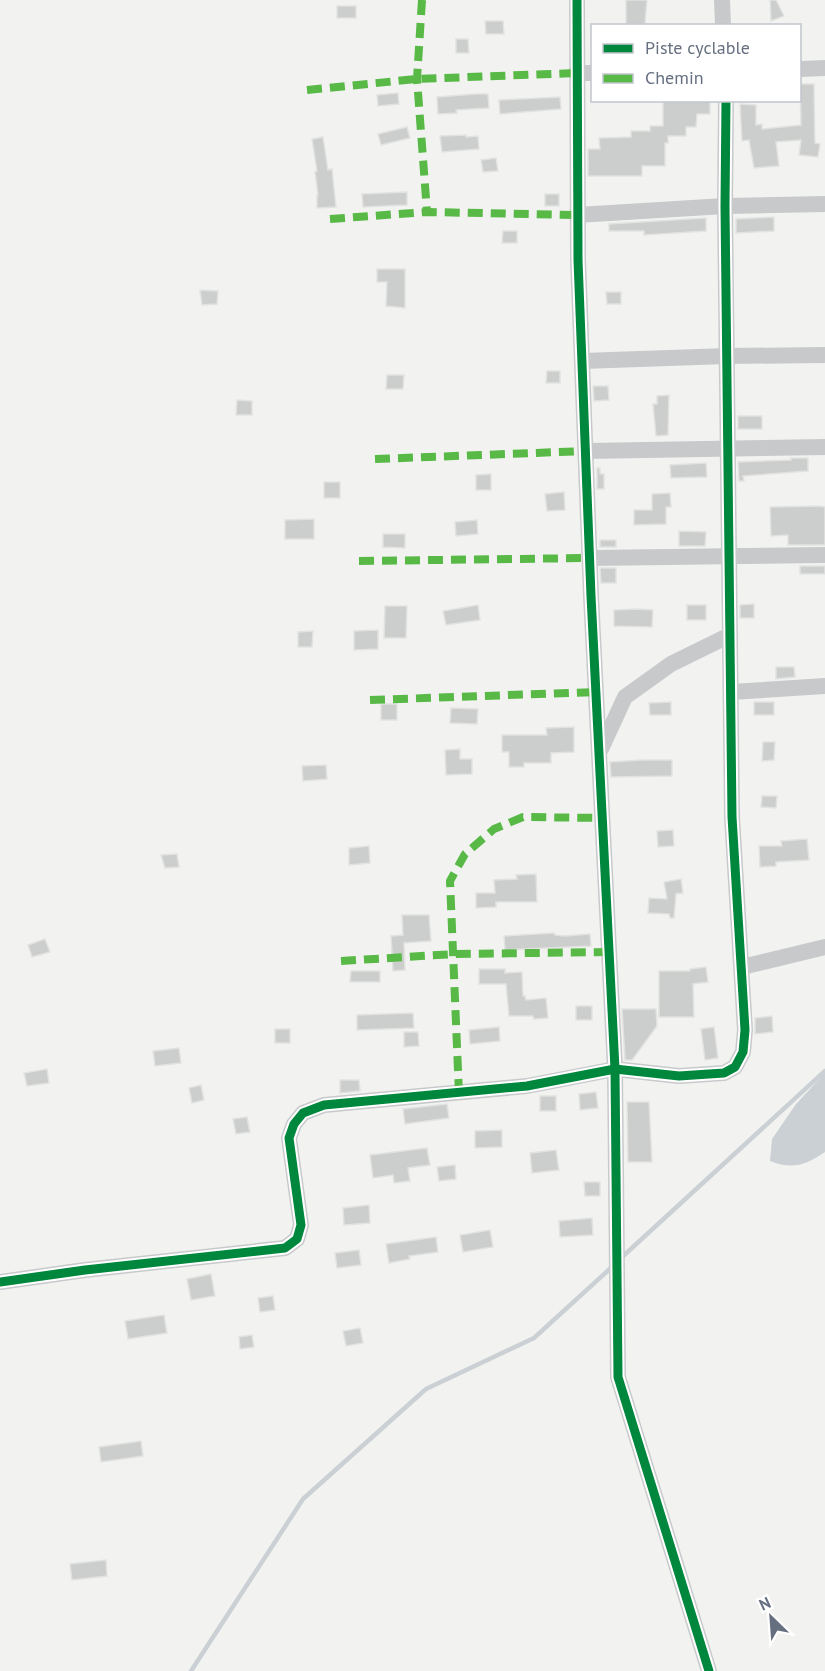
<svg xmlns="http://www.w3.org/2000/svg" width="825" height="1671" font-family="'PT Sans',sans-serif">
<style>
.water{fill:#cad0d4}
.lines{fill:none;stroke-linecap:round;stroke-linejoin:round}
.stream{stroke:#cad0d4;stroke-width:4.5}
.building{fill:#cccdcd;stroke:#e2e2e1;stroke-width:1.5}
.minor{stroke:#c8c9cb;stroke-width:16}
.quiet{stroke:#58b947;stroke-width:8;stroke-dasharray:15 8;stroke-linecap:butt}
.cycleway-casing{stroke:#fff;stroke-width:13}
.cycleway{stroke:#00873e;stroke-width:9}
</style>
<rect width="100%" height="100%" fill="#f2f3f1"/>
<!-- water -->
<path class="water" d="M825,1073V1152C806,1165 792,1170 770,1161L772,1139L796,1104Z"/>
<g class="lines">
<!-- stream -->
<g class="stream">
<polyline points="621,1258 825,1071"/>
<polyline points="191,1671 303,1499 426,1389 534,1338 613,1266"/>
</g>
</g>
<!-- building -->
<g class="building">
<polygon points="626,0 647,0 645,24 626,24"/>
<polygon points="770,0 776,0 784,16 771,21"/>
<rect x="337" y="6" width="19" height="12"/>
<polygon points="485,21 503,21 504,34 486,34"/>
<polygon points="456,39 468,39 469,53 456,53"/>
<polygon points="800,84 814,84 815,143 820,144 818,157 799,155 801,140 776,142 779,166 754,168 749,140 742,141 740,104 756,105 756,125 762,124 762,129 801,125"/>
<polygon points="398,93 399,104 378,106 377,95"/>
<polygon points="476,94 488,94 489,108 456,110 457,113 438,114 437,97"/>
<polygon points="560,97 561,109 500,114 499,100"/>
<polygon points="663,100 710,100 710,114 697,114 696,127 686,127 686,136 668,136 668,143 665,143 665,166 642,166 642,176 588,176 588,149 600,149 599,138 631,137 631,131 650,131 650,126 663,126"/>
<polygon points="407,127 410,138 381,145 378,134"/>
<polygon points="466,135 466,137 478,136 479,149 442,152 440,136"/>
<polygon points="323,137 328,170 332,169 336,207 317,208 317,195 318,195 315,172 317,171 312,139"/>
<polygon points="496,158 498,171 483,172 481,160"/>
<polygon points="407,192 407,205 363,207 362,194"/>
<rect x="545" y="194" width="14" height="12"/>
<polygon points="774,217 774,231 736,233 736,219"/>
<polygon points="706,218 706,231 644,235 644,231 609,231 609,224"/>
<polygon points="503,231 517,231 517,243 502,243"/>
<polygon points="377,269 405,269 405,308 386,306 387,282 377,282"/>
<polygon points="200,290 218,291 217,304 202,305"/>
<polygon points="606,292 621,292 621,304 607,304"/>
<polygon points="547,371 560,371 560,383 546,383"/>
<polygon points="387,375 404,375 403,389 386,389"/>
<polygon points="593,386 608,386 609,400 594,401"/>
<polygon points="669,395 668,435 656,436 653,404 657,404 657,396"/>
<polygon points="237,400 252,401 252,415 236,415"/>
<rect x="738" y="416" width="24" height="13"/>
<polygon points="791,458 808,458 808,471 743,476 744,481 739,481 738,462 791,460"/>
<polygon points="706,463 707,477 671,478 670,465"/>
<polygon points="597,468 600,468 600,474 604,474 604,489 597,489"/>
<polygon points="491,474 491,490 476,490 476,475"/>
<rect x="324" y="482" width="16" height="16"/>
<polygon points="564,492 565,510 547,511 545,494"/>
<polygon points="670,493 671,507 666,507 666,524 634,525 634,510 652,510 652,494"/>
<polygon points="819,506 825,507 825,545 788,545 788,535 771,536 770,507"/>
<polygon points="314,519 314,539 285,539 285,520"/>
<polygon points="477,520 478,534 456,536 455,522"/>
<polygon points="679,531 706,532 705,546 679,546"/>
<polygon points="383,534 405,534 405,548 383,547"/>
<rect x="600" y="540" width="16" height="7"/>
<rect x="800" y="566" width="25" height="8"/>
<polygon points="600,568 616,568 616,583 601,583"/>
<polygon points="754,604 754,618 740,618 740,605"/>
<polygon points="478,605 480,620 446,625 443,611"/>
<rect x="687" y="605" width="19" height="15"/>
<polygon points="385,606 407,606 406,638 384,638"/>
<polygon points="637,609 653,610 652,627 614,626 614,610"/>
<polygon points="378,630 378,649 354,650 354,631"/>
<polygon points="313,631 312,647 298,647 298,632"/>
<polygon points="776,667 794,667 795,677 776,679"/>
<polygon points="671,702 671,715 650,715 649,703"/>
<rect x="754" y="702" width="20" height="13"/>
<rect x="381" y="704" width="16" height="16"/>
<polygon points="451,708 478,709 477,724 450,723"/>
<polygon points="574,727 574,752 551,753 551,763 524,763 524,767 509,767 509,752 502,752 502,735 547,735 546,728"/>
<polygon points="763,742 775,742 774,760 762,761"/>
<polygon points="460,749 460,759 472,759 472,774 446,775 445,750"/>
<polygon points="641,760 672,760 672,776 611,777 610,762"/>
<polygon points="326,765 327,779 303,781 302,766"/>
<polygon points="762,796 777,796 776,808 761,807"/>
<polygon points="673,830 674,846 658,847 657,831"/>
<polygon points="807,839 809,860 776,862 776,866 760,867 759,846 782,846 781,841"/>
<polygon points="369,846 370,863 349,865 349,848"/>
<polygon points="177,854 179,867 165,868 161,855"/>
<polygon points="536,874 537,902 496,902 496,907 476,908 476,893 495,893 494,880 517,879 516,875"/>
<polygon points="681,879 683,893 676,894 674,918 670,918 669,914 648,913 649,898 667,899 664,882"/>
<polygon points="402,915 429,915 431,941 404,943 405,970 393,971 391,936 403,935"/>
<polygon points="554,933 555,935 565,936 590,934 591,946 505,950 504,936"/>
<polygon points="45,939 50,952 32,957 28,945"/>
<polygon points="706,967 708,982 693,984 694,1017 659,1017 659,971 690,971 690,969"/>
<polygon points="479,969 505,969 505,973 522,972 523,996 525,996 526,1000 546,998 548,1018 534,1019 533,1016 509,1016 506,984 479,984"/>
<polygon points="351,971 380,971 380,982 350,982"/>
<rect x="576" y="1006" width="16" height="14"/>
<polygon points="622,1009 656,1009 657,1026 632,1060 625,1060"/>
<polygon points="413,1013 414,1028 357,1030 357,1015"/>
<polygon points="772,1016 773,1032 755,1034 755,1018"/>
<polygon points="499,1027 500,1041 470,1044 469,1030"/>
<polygon points="714,1027 718,1058 705,1060 701,1029"/>
<rect x="275" y="1029" width="15" height="14"/>
<polygon points="404,1032 418,1032 419,1046 404,1047"/>
<polygon points="179,1048 181,1063 155,1066 153,1051"/>
<polygon points="47,1069 49,1083 27,1086 24,1073"/>
<polygon points="340,1080 359,1080 360,1091 340,1093"/>
<polygon points="201,1085 204,1100 192,1103 189,1088"/>
<polygon points="596,1092 598,1108 580,1110 579,1094"/>
<rect x="540" y="1096" width="16" height="15"/>
<polygon points="627,1102 649,1102 652,1162 628,1162"/>
<polygon points="447,1104 449,1118 405,1124 403,1109"/>
<polygon points="247,1117 250,1132 236,1134 233,1119"/>
<polygon points="502,1130 502,1147 475,1148 475,1131"/>
<polygon points="427,1148 430,1165 408,1168 410,1181 394,1183 393,1175 373,1178 370,1155"/>
<polygon points="556,1150 559,1170 532,1173 530,1153"/>
<polygon points="455,1165 456,1179 439,1181 437,1167"/>
<polygon points="584,1182 600,1182 600,1196 585,1196"/>
<polygon points="369,1205 370,1223 344,1225 343,1208"/>
<polygon points="592,1218 593,1235 560,1237 559,1221"/>
<polygon points="490,1230 493,1247 463,1252 460,1235"/>
<polygon points="436,1237 438,1252 409,1256 410,1259 389,1263 386,1244"/>
<polygon points="359,1250 361,1265 337,1268 335,1253"/>
<polygon points="211,1274 215,1296 191,1300 187,1279"/>
<polygon points="273,1296 275,1310 260,1312 258,1298"/>
<polygon points="164,1315 167,1333 128,1339 125,1321"/>
<polygon points="360,1328 363,1343 346,1346 343,1331"/>
<polygon points="252,1335 254,1347 240,1349 239,1337"/>
<polygon points="141,1441 143,1456 101,1462 99,1447"/>
<polygon points="106,1560 107,1576 72,1580 70,1564"/>
</g>
<g class="lines">
<!-- minor -->
<g class="minor">
<polyline points="577,0 578,260 591,596 615,1069 618,1377 709,1671"/>
<polyline points="722,0 723,26"/>
<polyline points="800,69 825,68"/>
<polyline points="576,73 592,73"/>
<polyline points="577,215 725,206 825,204"/>
<polyline points="582,361 727,356 825,355"/>
<polyline points="586,451 825,447"/>
<polyline points="590,558 825,555"/>
<polyline points="731,692 825,686"/>
<polyline points="601,749 625,697 671,664 730,635"/>
<polyline points="742,967 825,947"/>
<polyline points="0,1282 85,1270 285,1248 297,1239 301,1225 289,1138 294,1124 303,1113 324,1105 527,1086 615,1069 679,1076 724,1073 735,1067 743,1052 745,1030 732,817 725,206 726,100"/>
</g>
<!-- quiet -->
<g class="quiet">
<polyline points="422,0 417,79 427,212"/>
<polyline points="307,90 417,79 576,73"/>
<polyline points="330,219 427,212 577,215"/>
<polyline points="375,459 586,451"/>
<polyline points="359,561 590,558"/>
<polyline points="370,700 596,692"/>
<polyline points="341,961 454,954 609,952"/>
<polyline points="459,1094 450,881 465,854 494,829 523,817 603,818"/>
</g>
<defs>
<g id="cycleway">
<polyline points="577,0 578,260 591,596 615,1069 618,1377 709,1671"/>
<polyline points="0,1282 85,1270 285,1248 297,1239 301,1225 289,1138 294,1124 303,1113 324,1105 527,1086 615,1069 679,1076 724,1073 735,1067 743,1052 745,1030 732,817 725,206 726,100"/>
</g>
</defs>
<!-- cycleway casing -->
<use href="#cycleway" class="cycleway-casing"/>
<!-- cycleway -->
<use href="#cycleway" class="cycleway"/>
</g>
<!-- legend -->
<rect x="591" y="24" width="210" height="78" fill="#ffffff" stroke="#c1c5cc" stroke-width="1.5"/>
<rect x="603" y="44" width="30" height="9" fill="#00873e" stroke="#c1c5cc" stroke-width="1.5"/>
<text x="645" y="54" font-size="18" fill="#656f7f">Piste cyclable</text>
<rect x="603" y="74" width="30" height="9" fill="#58b947" stroke="#c1c5cc" stroke-width="1.5"/>
<text x="645" y="84" font-size="18" fill="#656f7f">Chemin</text>
<!-- north arrow -->
<g transform="translate(771 1617) rotate(335)" stroke="#ffffff" stroke-width="4.5" paint-order="stroke">
<path d="M0-4.5L10 22L0 15L-10 22Z" fill="#656f7f"/>
<text y="-9" font-size="16" font-weight="bold" text-anchor="middle" fill="#656f7f">N</text>
</g>
</svg>
